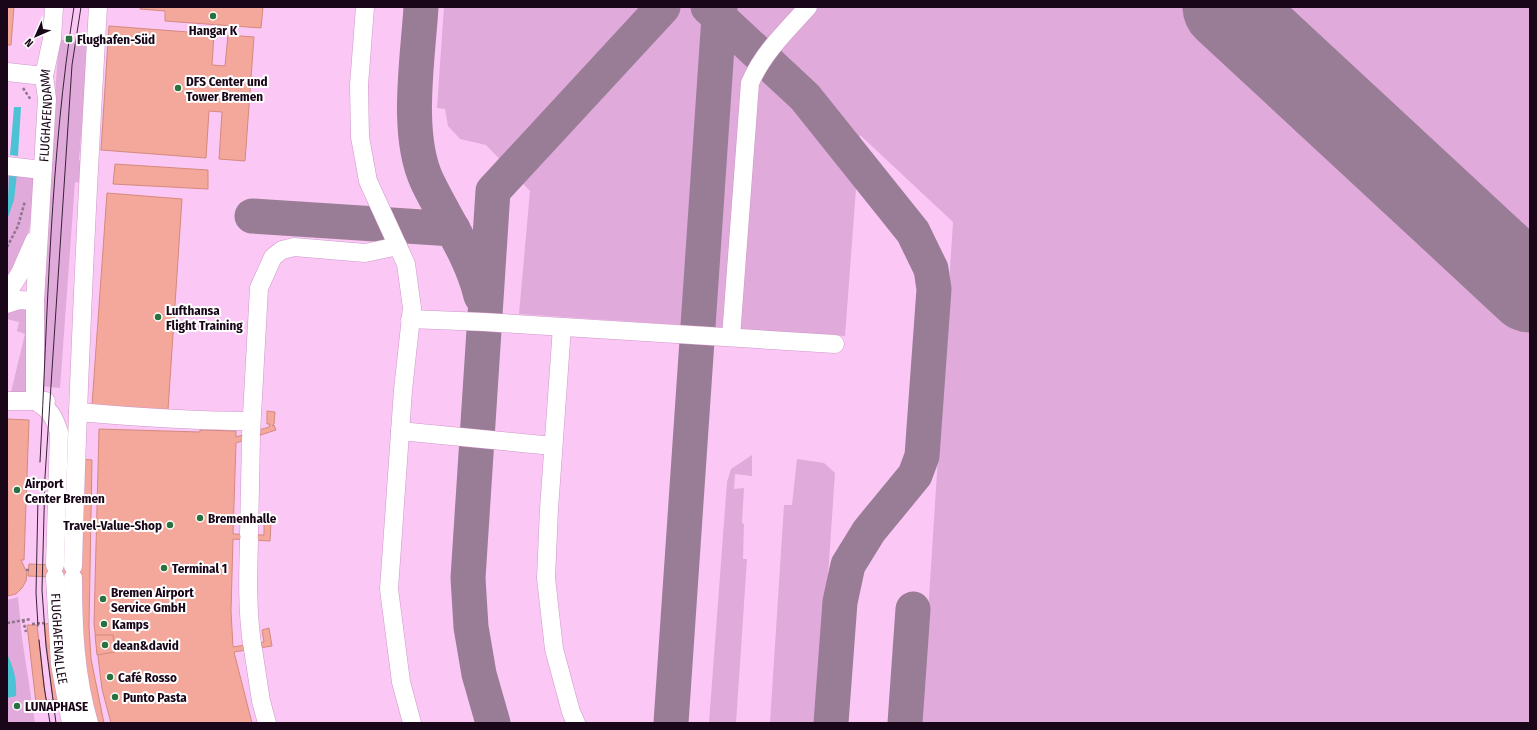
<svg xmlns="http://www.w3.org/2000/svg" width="1537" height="730" font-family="'Fira Sans Condensed',sans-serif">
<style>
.built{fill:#fbc8f5}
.green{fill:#e0aada}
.water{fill:#4dc2d5}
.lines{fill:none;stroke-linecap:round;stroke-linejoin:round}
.taxiway{stroke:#997d96;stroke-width:35}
.runway{stroke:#997d96;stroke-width:87}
.building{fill:#f4a89b;stroke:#d3897d}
.minor-casing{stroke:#ce97c8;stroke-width:19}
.path{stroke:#90758d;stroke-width:2.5;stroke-dasharray:3 2;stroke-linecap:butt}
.minor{stroke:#fff;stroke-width:18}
.tram{stroke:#372236;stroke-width:1}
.poi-dot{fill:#29713e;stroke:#fff;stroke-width:1.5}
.labels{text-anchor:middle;stroke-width:4;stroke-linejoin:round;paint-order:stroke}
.poi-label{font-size:13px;font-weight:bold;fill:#190618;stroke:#fff;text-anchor:start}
.street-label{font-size:13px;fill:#190618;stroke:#fff}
</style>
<rect width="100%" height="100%" fill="#fbd8f7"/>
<!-- built -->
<rect class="built" x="7" y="7" width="1523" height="716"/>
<!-- green -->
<g class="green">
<polygon points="444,7 1530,7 1530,723 921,723 953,222 860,135 845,336 519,314 530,191 486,145 460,139 448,126 445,109 437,108"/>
<polygon points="59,39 89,45 79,160 82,161 80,183 75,182 60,388 39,386 49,177"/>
<polygon points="7,173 32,175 36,180 30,226 23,250 7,282"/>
<polygon points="29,305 26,366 29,393 7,394 7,392 11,392 25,334 17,331 19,322 7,319 7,307"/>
<polygon points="752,455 752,476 735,474 734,489 744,488 742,523 744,524 743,559 747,559 736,723 709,723 727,482 731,469"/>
<polygon points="797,459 824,463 835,473 818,723 770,723 784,505 792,505"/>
<polygon points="18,597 22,638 35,723 7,723 7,600"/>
</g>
<!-- water -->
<g class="water">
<polygon points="14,107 21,107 18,156 10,155"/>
<polygon points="9,174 17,174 14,200 7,220"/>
<path d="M7,654C14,668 17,680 16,696L7,698Z"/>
</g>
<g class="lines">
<!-- taxiway -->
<g class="taxiway">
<path d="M421,7C418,58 405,134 427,181C445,219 471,254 481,296"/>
<polyline points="720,7 719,17 805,97 913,232 931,269 934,289 922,456 915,475 869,531 848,565 840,602 831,723"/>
<polyline points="252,216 453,229"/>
<polyline points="493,723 479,674 471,627 468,578 493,191 663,7"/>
<polyline points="671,723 719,17 708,7"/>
<polyline points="905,723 913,609"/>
</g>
<!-- runway -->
<polyline class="runway" points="1226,7 1530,289"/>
</g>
<!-- building -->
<g class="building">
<polygon points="7,7 14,7 11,45 7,45"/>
<polygon points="141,7 263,7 261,28 165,21 165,11 140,9"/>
<polygon points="109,26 214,34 212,65 225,66 228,35 254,37 245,161 219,159 222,112 209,111 206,158 101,150"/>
<polygon points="115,164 208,170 208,189 113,184"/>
<polygon points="107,193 182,199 168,410 92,405"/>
<polygon points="267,411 275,412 274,424 272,426 274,425 276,430 236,443 233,534 264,535 264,522 271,523 270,541 233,539 231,611 233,647 264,642 262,630 269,628 272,646 234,652 252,723 111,723 102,689 94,624 99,429 200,432 200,430 236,431 236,437 269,427 270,424 267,424"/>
<polygon points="7,419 29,420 24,560 21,560 27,573 26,581 22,588 16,594 8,596"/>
<polygon points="81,459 92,460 89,627 91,659 104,723 94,723 78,621"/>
<polygon points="29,564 78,566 78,578 28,576"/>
<polygon points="54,623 63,699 53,700 44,624"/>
<polygon points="27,625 37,625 46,701 36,703"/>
<polygon points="95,635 113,635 115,652 97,655"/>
</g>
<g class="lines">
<defs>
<g id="minor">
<polyline points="365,7 359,85 360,137 368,181 406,264 412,308 403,390 389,589 401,682 412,723"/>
<polyline points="7,72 44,76"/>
<polyline points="7,166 42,170"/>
<polyline points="7,294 20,273 34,241"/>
<polyline points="7,304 19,300 35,301"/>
<polyline points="410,319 484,322 835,344"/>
<polyline points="562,327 549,509 546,578 554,649 571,712 576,723"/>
<path d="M731,337L750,83C763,53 786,31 808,7"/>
<polyline points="7,401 46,401"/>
<path id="s1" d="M35,401V301L47,99L44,76L52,39L54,7"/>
<path d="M35,401C50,409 54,417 59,432L55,565"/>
<path d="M78,412C136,417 193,421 251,421"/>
<polyline points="400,431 553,446"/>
<polyline points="251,433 259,288 273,257 282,250 294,247 365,253 398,246"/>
<polyline points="249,534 251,438"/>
<path d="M249,540C248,575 247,609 252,644"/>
<path d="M73,566C78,379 87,193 98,7"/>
<path id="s2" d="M55,577L60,664L71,723"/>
<path d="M73,578C73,627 75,675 89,723"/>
<polyline points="253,649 261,701 267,723"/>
</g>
</defs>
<!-- minor casing -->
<use href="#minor" class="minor-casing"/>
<!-- path -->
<g class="path">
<polyline points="23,88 31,100"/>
<polyline points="7,247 18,226 25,201"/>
<polyline points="26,570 29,570"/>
<polyline points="23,620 26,632"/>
<polyline points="7,623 31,619"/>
<polyline points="32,624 44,623"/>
<polyline points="42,703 52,700"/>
</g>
<!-- minor -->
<use href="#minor" class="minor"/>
<!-- tram -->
<g class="tram">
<path d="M40,462C48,311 50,157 74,7"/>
<polyline points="38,626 36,593 38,498"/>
<polyline points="39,640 44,686 50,723"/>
<polyline points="56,723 46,646 42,590 45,477 72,65 81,7"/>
</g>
</g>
<!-- markers -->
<g class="poi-dot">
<circle cx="213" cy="16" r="4"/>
<rect x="65" y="35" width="8" height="8" rx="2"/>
<circle cx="178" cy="88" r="4"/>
<circle cx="158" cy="317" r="4"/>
<circle cx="17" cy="490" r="4"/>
<circle cx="200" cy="518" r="4"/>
<circle cx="170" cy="525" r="4"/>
<circle cx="164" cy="568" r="4"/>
<circle cx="103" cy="599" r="4"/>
<circle cx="104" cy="624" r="4"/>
<circle cx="105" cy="645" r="4"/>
<circle cx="110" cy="677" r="4"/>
<circle cx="115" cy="697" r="4"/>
<circle cx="17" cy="706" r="4"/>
</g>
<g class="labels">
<!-- poi labels -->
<g class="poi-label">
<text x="213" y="35" text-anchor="middle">Hangar K</text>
<text x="77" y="44">Flughafen-Süd</text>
<text x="186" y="86">DFS Center und<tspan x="186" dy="15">Tower Bremen</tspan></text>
<text x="166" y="315">Lufthansa<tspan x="166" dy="15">Flight Training</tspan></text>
<text x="25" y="488">Airport<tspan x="25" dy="15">Center Bremen</tspan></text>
<text x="208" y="523">Bremenhalle</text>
<text x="162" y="530" text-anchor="end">Travel-Value-Shop</text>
<text x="172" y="573">Terminal 1</text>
<text x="111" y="597">Bremen Airport<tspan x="111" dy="15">Service GmbH</tspan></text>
<text x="112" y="629">Kamps</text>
<text x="113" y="650">dean&amp;david</text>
<text x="118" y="682">Café Rosso</text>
<text x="123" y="702">Punto Pasta</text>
<text x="25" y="711">LUNAPHASE</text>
</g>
<!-- street labels -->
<g class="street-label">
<text dy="5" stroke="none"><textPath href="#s1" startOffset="286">FLUGHAFENDAMM</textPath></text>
<text dy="5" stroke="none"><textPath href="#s2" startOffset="62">FLUGHAFENALLEE</textPath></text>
</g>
</g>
<!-- border -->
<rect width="1537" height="730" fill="none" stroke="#190618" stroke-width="16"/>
<!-- north arrow -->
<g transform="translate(36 36) rotate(225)" stroke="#ffffff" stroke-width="3" paint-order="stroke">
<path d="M0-3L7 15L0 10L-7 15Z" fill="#190618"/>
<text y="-6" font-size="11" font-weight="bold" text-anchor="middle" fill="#190618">N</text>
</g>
</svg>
